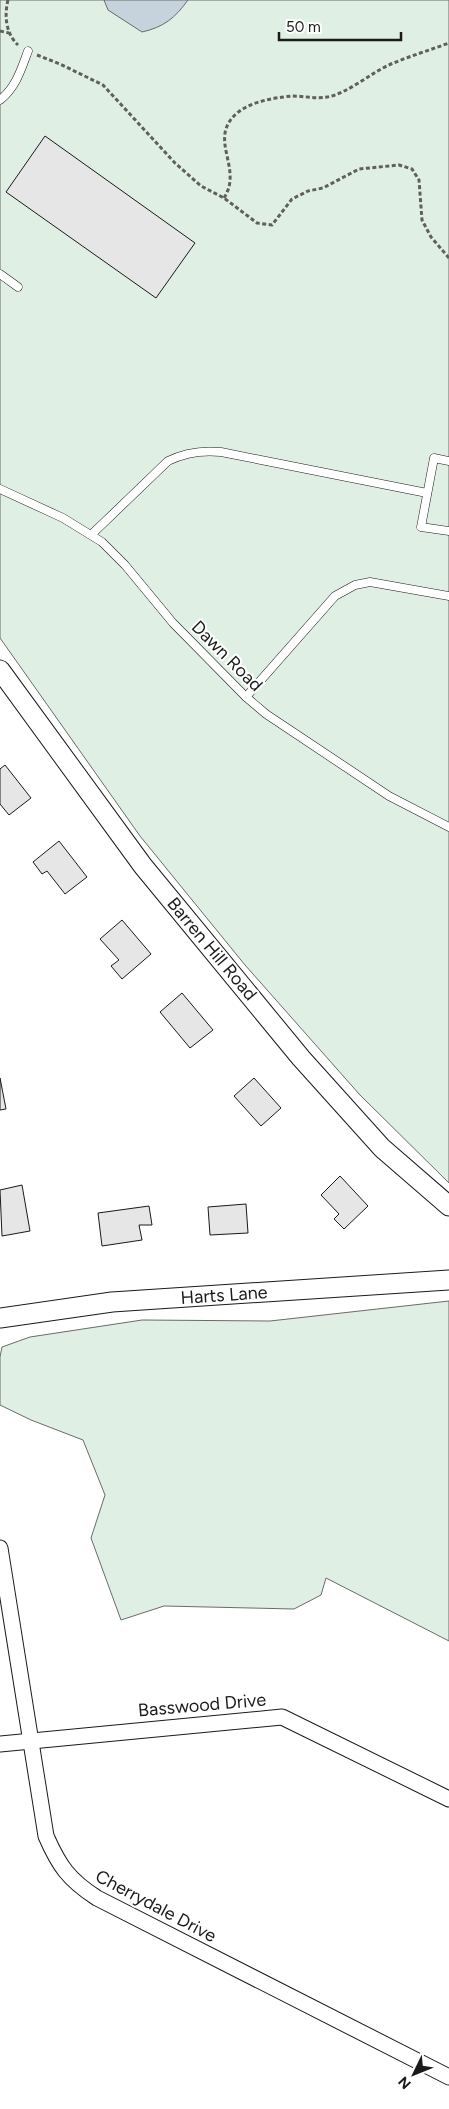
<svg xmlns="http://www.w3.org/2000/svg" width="449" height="2109" font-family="Figtree,sans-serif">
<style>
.green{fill:#e0efe3;stroke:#6a6a6a}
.water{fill:#c6d2dc;stroke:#6a6a6a}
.building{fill:#e6e6e6;stroke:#1a1a1a}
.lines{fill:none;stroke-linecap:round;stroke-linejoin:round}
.service-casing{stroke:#1a1a1a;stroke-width:9}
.minor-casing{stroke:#1a1a1a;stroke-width:17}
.tertiary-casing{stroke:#1a1a1a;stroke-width:21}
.path{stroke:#5f5f5f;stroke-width:3;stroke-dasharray:4 2.5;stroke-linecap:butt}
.service{stroke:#fff;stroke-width:8}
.minor{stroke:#fff;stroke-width:15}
.tertiary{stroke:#fff;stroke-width:19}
.labels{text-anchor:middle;stroke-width:4;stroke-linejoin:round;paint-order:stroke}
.street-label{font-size:18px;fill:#1a1a1a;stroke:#fff}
</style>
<rect width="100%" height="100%" fill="#fff"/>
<!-- green -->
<g class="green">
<polygon points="0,0 449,0 449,1183 360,1095 245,965 140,836 0,638"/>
<polygon points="449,1301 449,1641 326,1578 321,1595 294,1609 164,1606 121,1620 91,1538 105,1495 83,1440 31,1420 0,1405 0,1357 2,1347 30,1337 142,1320 270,1321"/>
</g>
<!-- water -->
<path class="water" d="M104,0H188C175,18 164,27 142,32L108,10Z"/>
<!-- building -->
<g class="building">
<polygon points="45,136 195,243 156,298 6,192"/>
<polygon points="5,765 31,798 9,815 0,804 0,769"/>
<polygon points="59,841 87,877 65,894 47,871 42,874 33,862"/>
<polygon points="122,920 151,954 122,979 111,966 119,960 100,939"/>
<polygon points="182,993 213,1030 190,1048 160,1012"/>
<polygon points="0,1078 6,1109 0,1110"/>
<polygon points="254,1078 281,1108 261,1126 234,1096"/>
<polygon points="340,1176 368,1206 344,1229 334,1219 339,1214 321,1195"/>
<polygon points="22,1185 30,1231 2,1236 0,1190"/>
<polygon points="246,1204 248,1233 210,1235 208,1207"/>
<polygon points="149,1206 152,1225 139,1225 142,1240 102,1246 98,1213"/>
</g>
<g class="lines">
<defs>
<g id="service">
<path d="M0,100C16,87 21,70 28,51"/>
<polyline points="0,274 18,287"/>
<polyline points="449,461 434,458 421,527 449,531"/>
<polyline points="0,489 63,518 102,542 125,565 173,623 246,697 266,714 389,796 449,827"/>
<path d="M91,535L168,461C186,452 202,450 221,452L427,493"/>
<polyline points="246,697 335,596 355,585 370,582 449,596"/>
</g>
<g id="minor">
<path d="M0,1548L46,1836C59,1866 69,1880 97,1898L449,2077"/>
<polyline points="0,1744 282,1717 449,1799"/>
</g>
<g id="tertiary">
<polyline points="0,670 143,866 301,1058 382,1148 449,1206"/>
<polyline points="0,1318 112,1302 449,1280"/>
</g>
</defs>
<!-- service casing -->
<use href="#service" class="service-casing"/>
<!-- minor casing -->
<use href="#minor" class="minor-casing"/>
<!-- tertiary casing -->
<use href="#tertiary" class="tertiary-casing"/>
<!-- path -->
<g class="path">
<path d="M8,0C4,16 6,34 18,45"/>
<polyline points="0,31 9,33"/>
<polyline points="37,55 60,64 103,85 175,163 201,186 224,198 257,223 272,225 292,199 308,191 323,188 359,169 399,165 412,169 419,180 422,220 431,237 449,258"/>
<path d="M224,198C241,172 216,147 228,124C239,103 271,98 292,96C304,96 316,99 327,97C347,94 372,72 391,64C410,56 430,50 449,43"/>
</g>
<!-- service -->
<use href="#service" class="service"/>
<!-- minor -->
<use href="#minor" class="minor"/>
<!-- tertiary -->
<use href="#tertiary" class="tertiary"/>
</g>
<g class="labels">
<!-- street labels -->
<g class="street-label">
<text transform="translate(227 656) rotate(45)" y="6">Dawn Road</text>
<text transform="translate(212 949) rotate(50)" y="6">Barren Hill Road</text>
<text transform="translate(224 1295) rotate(-4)" y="6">Harts Lane</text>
<text transform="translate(202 1705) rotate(-5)" y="6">Basswood Drive</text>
<text transform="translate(156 1906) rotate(28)" y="6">Cherrydale Drive</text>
</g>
</g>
<!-- north arrow -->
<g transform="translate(414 2074) rotate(227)" stroke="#ffffff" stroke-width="4" paint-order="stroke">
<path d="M0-4L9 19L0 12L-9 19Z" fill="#1a1a1a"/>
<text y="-8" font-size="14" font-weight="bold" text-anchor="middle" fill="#1a1a1a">N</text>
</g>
<!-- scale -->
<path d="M279 32v8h122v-8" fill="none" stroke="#1a1a1a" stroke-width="2.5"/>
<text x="286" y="32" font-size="15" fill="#1a1a1a" stroke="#ffffff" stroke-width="4" paint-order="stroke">50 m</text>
</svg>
